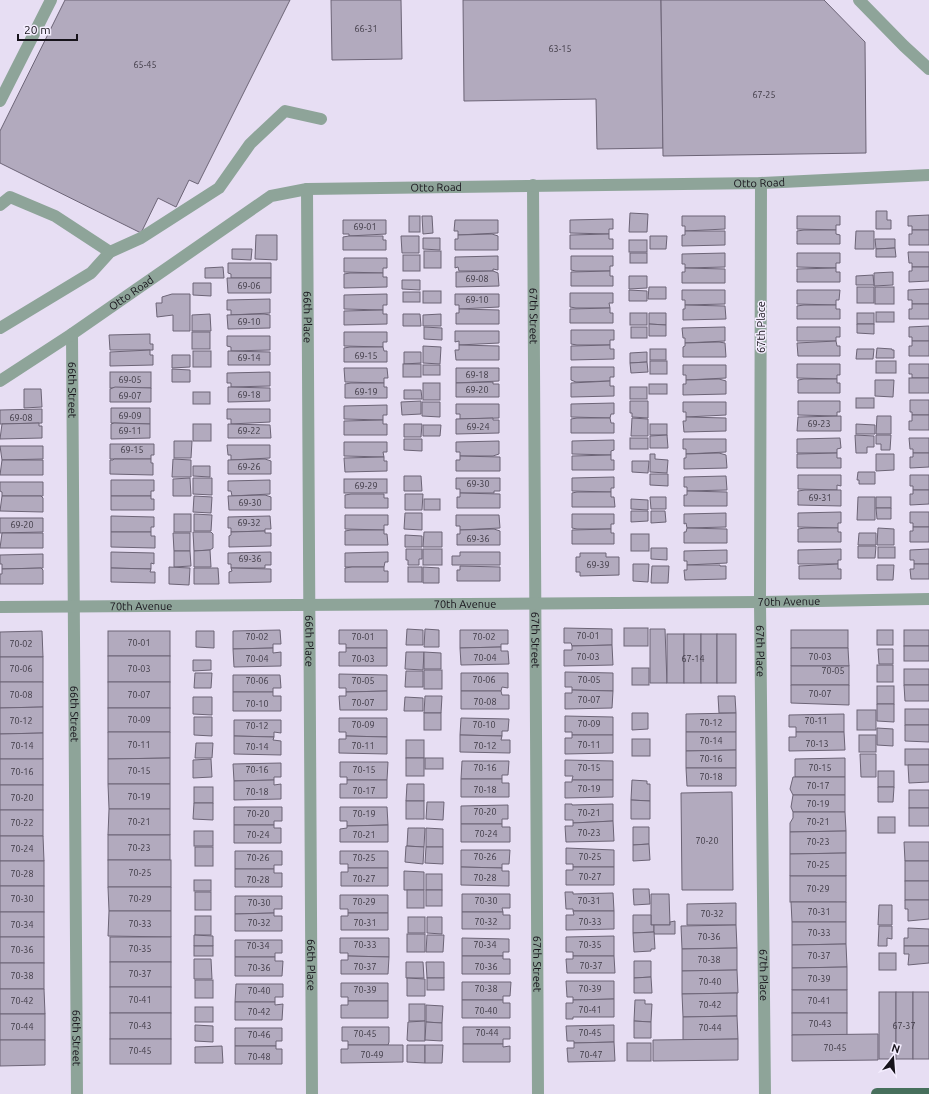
<svg xmlns="http://www.w3.org/2000/svg" width="929" height="1094" font-family="Ubuntu,sans-serif">
<style>
.building{fill:#b2aabe;stroke:#6c6476}
.lines{fill:none;stroke-linecap:round;stroke-linejoin:round}
.minor{stroke:#8ea499;stroke-width:12}
.major{stroke:#476f5c;stroke-width:12}
.labels{text-anchor:middle;stroke-width:3;stroke-linejoin:round;paint-order:stroke}
.number-label{font-size:9px;fill:#3e3944}
.street-label{font-size:11px;fill:#17131b;stroke:#f4edfe}
</style>
<rect width="100%" height="100%" fill="#e7def3"/>
<!-- building -->
<g class="building">
<polygon points="65,0 290,0 198,184 189,180 176,207 158,198 141,233 0,163 0,131"/>
<polygon points="331,0 401,0 402,59 332,60"/>
<polygon points="463,0 661,0 663,148 597,149 596,99 464,101"/>
<polygon points="661,0 824,0 865,42 866,153 663,156"/>
<polygon points="876,211 887,211 887,220 891,220 891,229 876,229"/>
<polygon points="630,213 648,214 647,232 629,232"/>
<polygon points="929,215 929,230 912,230 912,226 908,226 908,216"/>
<rect x="409" y="216" width="11" height="16"/>
<polygon points="422,216 432,216 433,233 423,234"/>
<polygon points="682,216 725,216 725,229 685,231 685,226 682,226"/>
<polygon points="797,216 840,216 840,225 836,225 836,230 797,229"/>
<polygon points="613,219 613,229 609,229 609,234 570,233 570,220"/>
<polygon points="343,220 386,220 386,234 349,236 349,234 343,234"/>
<polygon points="455,220 498,220 498,233 458,235 458,231 454,231"/>
<polygon points="804,230 836,230 836,234 840,235 840,244 797,244 797,231"/>
<polygon points="912,230 929,230 929,245 909,245 909,234 912,234"/>
<polygon points="685,231 725,231 725,245 682,246 682,235 685,235"/>
<polygon points="856,231 874,231 874,249 855,249"/>
<polygon points="492,234 498,236 498,250 455,250 455,239 458,239 458,235"/>
<polygon points="609,234 609,239 613,239 613,249 570,249 570,235"/>
<polygon points="256,235 277,235 277,260 255,259"/>
<polygon points="349,236 383,236 383,240 386,240 386,250 343,250 343,237"/>
<polygon points="401,236 419,236 419,253 402,253"/>
<polygon points="650,236 667,236 666,249 650,249"/>
<polygon points="423,238 440,238 440,250 423,249"/>
<polygon points="875,239 895,239 895,248 876,249"/>
<rect x="629" y="240" width="18" height="12"/>
<polygon points="895,248 896,257 876,257 876,249"/>
<polygon points="232,249 252,249 251,260 232,259"/>
<rect x="424" y="251" width="17" height="17"/>
<polygon points="908,252 929,252 929,267 912,267 912,263 909,263"/>
<rect x="630" y="253" width="17" height="10"/>
<polygon points="725,253 725,267 685,268 685,264 682,264 682,254"/>
<polygon points="797,253 840,253 840,263 836,263 836,268 797,267"/>
<rect x="403" y="255" width="17" height="16"/>
<polygon points="498,256 498,270 493,269 493,271 459,271 458,267 455,268 455,257"/>
<polygon points="571,256 613,256 613,266 610,266 610,271 576,271 571,270"/>
<polygon points="344,258 387,258 387,268 383,268 383,273 344,272"/>
<polygon points="228,263 271,263 271,278 231,278 231,274 228,273"/>
<polygon points="223,267 224,278 205,278 205,268"/>
<polygon points="912,267 929,267 929,281 909,282 909,271 912,271"/>
<polygon points="685,268 725,269 725,283 682,283 682,272 685,272"/>
<polygon points="836,268 836,272 840,272 840,282 797,282 797,269"/>
<polygon points="493,271 498,273 499,286 456,287 456,272"/>
<polygon points="610,271 610,276 613,276 613,286 571,286 571,272"/>
<polygon points="893,272 893,285 874,286 874,273"/>
<polygon points="350,273 383,273 383,277 387,277 387,287 344,288 344,274"/>
<polygon points="873,275 874,285 856,285 856,276"/>
<polygon points="629,276 647,276 647,288 629,289"/>
<polygon points="227,278 271,278 271,293 228,293"/>
<polygon points="402,280 420,280 420,290 402,289"/>
<polygon points="193,283 211,283 211,296 193,295"/>
<polygon points="649,287 666,287 666,299 648,299"/>
<rect x="857" y="287" width="17" height="16"/>
<rect x="875" y="287" width="19" height="17"/>
<polygon points="929,289 929,304 912,304 912,300 908,300 908,290"/>
<polygon points="629,290 647,291 647,301 629,301"/>
<polygon points="682,290 725,290 725,304 685,305 685,300 682,300"/>
<polygon points="797,290 840,290 839,300 836,300 836,305 797,304"/>
<rect x="423" y="291" width="18" height="12"/>
<rect x="403" y="292" width="17" height="10"/>
<polygon points="570,293 613,293 613,303 609,303 610,308 576,308 570,307"/>
<polygon points="172,294 190,294 190,331 173,331 173,315 157,317 156,303 162,303 162,297"/>
<polygon points="387,294 387,305 383,305 383,310 344,309 344,295"/>
<polygon points="455,294 499,294 499,307 459,309 459,305 455,305"/>
<polygon points="270,299 270,313 231,315 231,310 227,310 227,300"/>
<polygon points="912,304 929,304 929,319 909,319 909,309 912,309"/>
<polygon points="685,305 725,306 726,319 683,320 683,309 685,309"/>
<polygon points="804,305 836,305 836,309 840,309 840,319 797,319 797,306"/>
<polygon points="610,308 610,313 613,313 613,323 570,323 570,309"/>
<polygon points="459,309 499,310 499,324 456,324 456,313 459,313"/>
<polygon points="383,310 383,314 387,314 387,324 344,325 344,311"/>
<rect x="876" y="312" width="18" height="10"/>
<rect x="630" y="313" width="17" height="12"/>
<polygon points="649,313 666,313 666,325 649,324"/>
<rect x="857" y="313" width="17" height="11"/>
<polygon points="210,314 211,331 192,331 192,315"/>
<polygon points="264,314 270,315 270,328 228,329 227,315"/>
<polygon points="403,314 420,314 421,326 403,326"/>
<polygon points="441,314 441,326 423,326 423,315"/>
<polygon points="649,324 666,325 666,336 649,336"/>
<polygon points="857,324 874,324 874,334 857,333"/>
<polygon points="929,326 929,341 912,341 912,337 909,337 909,327"/>
<polygon points="424,327 442,328 442,340 424,339"/>
<rect x="631" y="327" width="16" height="11"/>
<polygon points="725,327 725,341 685,343 685,338 683,338 682,328"/>
<polygon points="797,327 840,327 840,337 836,337 836,341 797,341"/>
<polygon points="571,330 614,330 614,340 610,340 610,345 577,345 571,344"/>
<polygon points="455,331 499,331 499,343 459,345 459,341 455,342"/>
<rect x="192" y="332" width="18" height="17"/>
<polygon points="344,332 387,332 387,342 383,342 383,347 344,346"/>
<polygon points="150,334 150,344 153,344 153,350 110,350 109,335"/>
<polygon points="227,336 270,336 270,350 231,351 231,347 227,346"/>
<polygon points="836,341 837,346 840,346 840,356 798,356 797,343"/>
<polygon points="912,341 929,341 929,356 909,356 909,346 912,346"/>
<polygon points="719,342 725,343 726,357 683,357 683,347 685,346 685,343"/>
<polygon points="459,345 499,346 499,360 456,360 455,350 459,350"/>
<polygon points="610,345 610,349 614,349 614,359 571,360 571,346"/>
<polygon points="423,346 441,347 440,364 423,363"/>
<polygon points="350,347 383,347 384,351 387,351 387,362 344,362 344,348"/>
<polygon points="877,348 892,349 892,350 894,350 894,358 876,358"/>
<rect x="650" y="349" width="16" height="11"/>
<polygon points="857,349 874,349 873,359 856,359"/>
<polygon points="150,350 150,355 153,355 153,365 110,366 110,352"/>
<rect x="193" y="351" width="18" height="16"/>
<polygon points="228,351 270,352 270,365 228,365"/>
<polygon points="404,352 421,352 421,363 404,364"/>
<polygon points="647,352 647,362 630,363 630,353"/>
<polygon points="172,355 190,355 190,367 172,368"/>
<rect x="650" y="361" width="17" height="13"/>
<rect x="876" y="361" width="20" height="12"/>
<polygon points="647,362 648,372 631,373 630,363"/>
<rect x="403" y="364" width="18" height="13"/>
<polygon points="797,364 840,364 840,375 837,375 837,379 797,378"/>
<polygon points="909,364 929,364 929,378 912,378 912,374 909,374"/>
<rect x="423" y="365" width="17" height="10"/>
<polygon points="683,365 726,365 726,378 686,380 686,375 683,375"/>
<polygon points="571,367 614,367 614,377 610,377 610,381 576,382 571,380"/>
<polygon points="344,368 387,368 388,378 384,378 384,383 345,382"/>
<polygon points="456,368 499,368 499,381 456,383"/>
<polygon points="172,369 190,370 190,382 172,382"/>
<rect x="110" y="372" width="41" height="16"/>
<polygon points="270,372 270,386 231,387 231,383 227,383 227,373"/>
<rect x="909" y="378" width="20" height="15"/>
<polygon points="719,379 726,381 726,394 683,395 683,384 686,384 686,380"/>
<polygon points="804,379 837,379 837,383 840,383 840,393 798,393 798,380"/>
<polygon points="875,380 894,380 893,397 875,396"/>
<polygon points="610,381 610,386 614,386 614,396 571,397 571,383"/>
<polygon points="493,382 493,384 499,384 499,397 456,397 456,383"/>
<polygon points="351,383 384,383 384,387 387,387 387,398 345,398 345,384"/>
<rect x="423" y="383" width="17" height="17"/>
<rect x="649" y="384" width="18" height="10"/>
<polygon points="115,387 151,388 151,402 110,402 110,389"/>
<polygon points="228,387 270,388 270,401 228,402"/>
<rect x="630" y="387" width="17" height="12"/>
<polygon points="24,389 41,389 42,407 24,408"/>
<polygon points="404,390 421,390 422,399 404,399"/>
<rect x="193" y="392" width="17" height="12"/>
<rect x="856" y="398" width="18" height="10"/>
<polygon points="910,400 929,400 929,415 912,415 912,412 910,412"/>
<polygon points="421,401 421,414 402,415 401,402"/>
<polygon points="630,401 648,401 648,418 632,417 632,413 630,413"/>
<polygon points="798,401 840,401 840,412 837,412 837,416 798,415"/>
<polygon points="422,402 440,402 440,417 422,416"/>
<polygon points="683,402 726,402 726,415 686,417 686,412 683,412"/>
<polygon points="614,403 614,414 611,414 610,418 571,417 571,404"/>
<polygon points="456,404 499,404 499,418 460,419 460,414 456,414"/>
<polygon points="387,405 387,415 383,415 383,420 344,419 344,406"/>
<polygon points="111,408 150,408 150,424 111,423"/>
<polygon points="42,409 42,423 0,424 0,410"/>
<polygon points="227,409 270,409 270,422 231,424 231,419 227,419"/>
<polygon points="912,415 929,415 929,430 909,430 909,421 912,421"/>
<polygon points="841,416 841,431 797,431 798,417"/>
<polygon points="877,416 891,416 891,434 876,434"/>
<polygon points="686,417 726,418 726,431 684,432 683,421 686,421"/>
<polygon points="493,418 493,420 499,420 499,433 456,434 456,419"/>
<polygon points="577,418 610,418 611,423 614,423 614,433 571,433 571,419"/>
<polygon points="632,418 648,419 648,436 631,436"/>
<polygon points="383,420 383,424 387,424 387,435 344,435 344,421"/>
<polygon points="39,423 39,426 42,426 42,438 0,439 2,424"/>
<polygon points="114,423 150,424 150,438 111,439 111,424"/>
<rect x="193" y="424" width="18" height="17"/>
<polygon points="228,424 270,425 271,438 228,438"/>
<polygon points="404,424 422,424 421,437 404,437"/>
<rect x="650" y="424" width="17" height="11"/>
<polygon points="856,424 875,425 875,434 856,434"/>
<polygon points="423,425 441,425 440,436 423,436"/>
<polygon points="667,435 668,448 650,448 650,436"/>
<polygon points="855,435 874,436 874,447 867,447 867,453 856,453"/>
<polygon points="876,435 891,435 890,450 881,450 881,444 876,444"/>
<rect x="630" y="438" width="18" height="11"/>
<polygon points="840,438 841,448 837,449 837,453 797,453 797,439"/>
<polygon points="909,438 929,438 929,453 913,453 913,449 910,449"/>
<polygon points="404,439 422,439 422,451 404,450"/>
<polygon points="683,439 726,439 726,452 686,454 686,449 683,449"/>
<polygon points="614,440 614,450 611,451 611,455 572,454 572,441"/>
<polygon points="174,441 192,441 191,458 174,458"/>
<polygon points="499,441 499,454 493,456 460,456 460,452 456,452 456,442"/>
<polygon points="344,442 387,442 387,452 383,452 384,457 344,456"/>
<polygon points="110,444 154,444 154,455 151,455 151,459 110,459"/>
<polygon points="227,445 270,445 270,458 231,460 231,455 228,455"/>
<polygon points="0,446 43,446 43,459 2,460"/>
<polygon points="719,453 726,455 727,468 684,469 684,458 686,458 686,454"/>
<polygon points="837,453 837,458 841,458 841,468 797,468 797,454"/>
<polygon points="913,453 929,453 929,467 910,468 910,457 913,457"/>
<polygon points="650,454 655,454 655,459 668,460 667,473 650,472"/>
<polygon points="876,454 894,454 894,470 876,471"/>
<polygon points="611,455 611,460 614,460 614,470 572,470 572,456"/>
<polygon points="460,456 500,457 500,471 456,471 456,460 460,460"/>
<polygon points="384,457 384,461 387,461 387,471 345,472 344,458"/>
<polygon points="114,459 151,459 151,463 153,463 153,475 110,474 110,460 113,460"/>
<polygon points="173,459 191,460 191,477 172,477"/>
<polygon points="265,459 271,461 271,474 228,474 228,460"/>
<polygon points="2,460 43,460 43,475 0,475"/>
<polygon points="632,461 649,461 648,473 632,472"/>
<polygon points="193,466 210,466 210,477 193,476"/>
<polygon points="858,472 875,472 875,484 859,484 859,480 857,480"/>
<polygon points="650,474 668,474 668,486 650,485"/>
<polygon points="798,475 841,475 841,486 837,485 837,490 798,489"/>
<polygon points="910,475 929,475 929,490 913,490 913,486 910,486"/>
<polygon points="404,476 421,476 422,491 404,491"/>
<polygon points="726,476 727,490 687,491 687,487 684,487 684,477"/>
<polygon points="614,477 614,488 611,488 611,492 572,491 572,478"/>
<polygon points="190,478 191,496 173,496 173,479"/>
<polygon points="193,478 212,478 212,495 193,494"/>
<polygon points="456,478 500,478 500,491 494,491 494,493 460,493 460,489 456,489"/>
<rect x="344" y="479" width="43" height="14"/>
<polygon points="111,480 154,480 154,491 151,491 151,496 111,496"/>
<polygon points="270,480 270,494 232,496 231,491 228,491 228,481"/>
<polygon points="0,482 43,482 43,496 2,496 2,492 0,491"/>
<polygon points="805,490 841,490 841,506 798,505 798,491"/>
<polygon points="913,490 929,490 929,504 910,505 910,494 913,494"/>
<polygon points="687,491 727,492 727,506 684,506 684,495 687,495"/>
<polygon points="577,492 611,492 611,497 614,497 615,507 572,507 572,493"/>
<polygon points="460,493 500,494 500,508 457,508 457,497 460,497"/>
<polygon points="351,494 384,494 384,498 388,498 388,508 345,508 345,495"/>
<polygon points="405,494 423,494 422,510 405,510"/>
<polygon points="265,495 271,497 271,510 229,510 228,496"/>
<polygon points="2,496 41,496 43,498 43,512 0,511"/>
<polygon points="111,496 151,496 151,499 154,499 154,510 111,510"/>
<polygon points="194,496 212,497 211,513 193,512"/>
<polygon points="650,497 666,497 666,509 651,509"/>
<polygon points="858,497 875,497 875,520 857,520"/>
<rect x="876" y="497" width="15" height="11"/>
<rect x="424" y="499" width="16" height="11"/>
<polygon points="631,499 648,500 648,510 631,509"/>
<polygon points="876,508 891,508 891,519 877,519"/>
<polygon points="631,511 648,511 648,521 631,522"/>
<polygon points="651,511 665,511 666,522 651,523"/>
<polygon points="841,512 841,523 838,523 838,528 798,527 798,513"/>
<polygon points="910,512 929,512 929,527 913,527 913,523 910,523"/>
<polygon points="405,513 422,513 422,530 404,529"/>
<polygon points="726,513 726,527 687,528 686,523 684,524 684,514"/>
<rect x="174" y="514" width="17" height="18"/>
<polygon points="194,514 212,515 211,531 194,531"/>
<polygon points="572,514 614,514 614,524 611,524 611,529 577,529 572,528"/>
<polygon points="345,515 388,515 388,525 384,525 384,530 345,529"/>
<polygon points="456,515 499,515 500,528 460,530 460,526 456,526"/>
<polygon points="111,516 154,517 154,527 151,527 151,532 111,532"/>
<polygon points="270,516 271,529 265,529 265,531 231,532 231,528 228,528 228,517"/>
<polygon points="0,518 43,518 43,532 0,533"/>
<polygon points="913,527 929,527 929,542 910,542 910,531 913,531"/>
<polygon points="687,528 727,529 727,543 684,543 684,532 686,532"/>
<polygon points="805,528 838,528 838,532 841,532 841,542 798,542 798,529"/>
<polygon points="878,528 894,529 894,545 877,545"/>
<polygon points="494,529 500,531 500,545 457,545 457,534 460,534 460,530"/>
<polygon points="611,529 611,533 614,533 614,544 572,544 572,530"/>
<polygon points="351,530 384,530 384,534 387,534 388,545 345,545 345,531"/>
<polygon points="265,531 265,533 271,533 271,546 229,547 229,536 231,535 231,532"/>
<polygon points="111,532 151,532 151,536 155,536 155,548 111,547"/>
<polygon points="193,532 211,532 213,534 213,548 210,550 194,551"/>
<polygon points="424,532 442,532 442,547 423,547"/>
<polygon points="2,533 43,533 43,548 0,548"/>
<polygon points="173,533 190,533 190,551 174,551"/>
<polygon points="859,533 876,533 876,545 858,545"/>
<rect x="631" y="534" width="18" height="17"/>
<polygon points="405,535 422,536 422,547 405,547"/>
<polygon points="858,546 876,546 875,558 858,558"/>
<rect x="878" y="547" width="17" height="11"/>
<polygon points="651,548 667,548 667,560 651,559"/>
<polygon points="406,549 422,549 422,559 419,559 419,565 408,565 408,560 406,560"/>
<rect x="423" y="549" width="19" height="16"/>
<polygon points="841,549 841,560 838,560 838,564 798,564 798,550"/>
<polygon points="929,549 929,564 914,564 914,560 910,560 910,550"/>
<polygon points="210,550 211,567 194,567 194,551"/>
<polygon points="727,550 727,563 687,565 687,561 684,561 684,551"/>
<polygon points="174,551 190,551 191,566 174,567"/>
<polygon points="111,552 154,553 154,564 151,563 151,569 111,568"/>
<polygon points="271,552 271,565 265,565 265,568 231,568 231,564 228,564 228,553"/>
<polygon points="388,552 388,562 385,562 384,567 345,567 345,553"/>
<polygon points="460,552 500,552 500,565 452,565 452,556 460,556"/>
<polygon points="580,553 606,553 606,557 619,557 619,575 580,576 580,572 576,572 576,557 580,557"/>
<polygon points="43,554 43,568 2,569 2,564 0,564 0,555"/>
<polygon points="633,564 649,564 648,582 633,581"/>
<polygon points="838,564 838,569 841,569 841,579 799,579 799,566"/>
<polygon points="914,564 929,564 929,579 911,579 910,569 914,569"/>
<polygon points="687,565 720,565 720,566 726,566 726,579 685,580 684,570 687,570"/>
<polygon points="877,565 894,565 893,580 877,580"/>
<polygon points="460,566 500,567 500,581 457,581 457,570 460,570"/>
<polygon points="652,566 669,566 668,583 651,583"/>
<polygon points="169,567 190,568 189,585 169,584"/>
<polygon points="352,567 384,567 384,571 388,571 388,582 345,582 345,568"/>
<rect x="408" y="567" width="14" height="15"/>
<polygon points="423,567 439,568 439,583 423,583"/>
<polygon points="41,568 43,570 43,584 0,584 0,574 2,574 2,569"/>
<polygon points="111,568 151,569 150,572 155,572 155,583 111,582"/>
<polygon points="194,568 218,568 219,584 194,584"/>
<polygon points="231,568 271,569 271,582 229,583 229,572 232,571"/>
<polygon points="564,628 612,629 612,645 572,646 571,643 564,643"/>
<rect x="624" y="628" width="24" height="18"/>
<polygon points="407,629 423,630 423,645 406,645"/>
<polygon points="425,629 439,630 439,647 424,647"/>
<polygon points="650,629 665,629 667,683 650,683"/>
<polygon points="280,630 281,644 273,644 273,648 233,649 233,631"/>
<polygon points="339,630 387,630 387,648 346,648 346,644 339,644"/>
<polygon points="460,630 508,630 508,644 501,644 501,647 460,648"/>
<rect x="791" y="630" width="57" height="18"/>
<rect x="877" y="630" width="16" height="15"/>
<rect x="904" y="630" width="25" height="16"/>
<polygon points="42,631 43,657 0,657 0,632"/>
<rect x="108" y="631" width="62" height="25"/>
<polygon points="196,631 214,631 214,648 196,647"/>
<rect x="667" y="634" width="17" height="49"/>
<rect x="684" y="634" width="17" height="49"/>
<rect x="701" y="634" width="16" height="49"/>
<rect x="717" y="634" width="19" height="49"/>
<polygon points="612,645 613,665 564,666 564,650 572,650 572,646"/>
<rect x="904" y="646" width="25" height="15"/>
<polygon points="501,647 501,651 508,651 509,664 461,665 460,648"/>
<polygon points="273,648 273,653 281,652 281,666 234,667 233,649"/>
<polygon points="346,648 387,648 387,666 339,666 339,652 346,652"/>
<polygon points="791,648 848,648 849,666 791,666"/>
<polygon points="878,649 893,649 893,664 879,664"/>
<polygon points="406,652 424,652 423,670 405,669"/>
<polygon points="424,652 441,653 441,669 424,669"/>
<rect x="108" y="656" width="62" height="26"/>
<rect x="0" y="657" width="43" height="25"/>
<polygon points="193,660 211,660 211,670 193,671"/>
<rect x="877" y="665" width="16" height="17"/>
<rect x="791" y="666" width="58" height="19"/>
<rect x="632" y="668" width="17" height="17"/>
<rect x="904" y="669" width="25" height="16"/>
<rect x="424" y="670" width="18" height="19"/>
<polygon points="406,671 423,671 423,687 405,687"/>
<polygon points="565,672 613,673 613,691 572,690 572,687 565,687"/>
<polygon points="195,673 212,673 211,688 194,688"/>
<polygon points="461,673 508,673 508,688 502,687 501,691 461,691"/>
<polygon points="339,674 387,675 387,691 346,692 346,688 339,688"/>
<polygon points="233,675 280,675 281,688 273,688 273,692 233,692"/>
<polygon points="0,682 43,682 43,707 0,708"/>
<rect x="108" y="682" width="62" height="26"/>
<polygon points="791,685 849,685 849,705 791,703"/>
<polygon points="904,685 929,685 929,701 905,701"/>
<rect x="877" y="686" width="17" height="18"/>
<polygon points="572,690 613,691 612,708 565,709 565,693 572,693"/>
<polygon points="387,691 387,710 340,710 339,696 346,696 346,692"/>
<polygon points="461,691 501,691 502,695 509,695 509,709 461,709"/>
<polygon points="233,692 273,692 273,696 281,696 281,711 233,711"/>
<polygon points="425,696 442,696 441,713 424,713"/>
<polygon points="718,696 735,696 736,713 719,713"/>
<polygon points="193,697 212,697 212,715 193,714"/>
<polygon points="405,697 423,698 423,711 404,711"/>
<polygon points="877,704 894,704 894,722 877,721"/>
<polygon points="43,707 43,733 0,734 0,708"/>
<rect x="108" y="708" width="62" height="24"/>
<rect x="905" y="709" width="24" height="16"/>
<rect x="857" y="710" width="19" height="20"/>
<rect x="424" y="713" width="17" height="17"/>
<polygon points="632,713 648,713 648,729 632,730"/>
<polygon points="736,713 736,732 686,732 686,714"/>
<polygon points="844,714 844,732 796,732 796,727 789,727 789,715"/>
<polygon points="565,716 613,717 613,735 572,735 572,732 565,732"/>
<polygon points="194,717 212,717 212,736 194,735"/>
<polygon points="339,718 387,718 387,737 346,736 346,732 339,732"/>
<polygon points="461,718 509,719 508,731 502,731 502,736 460,735"/>
<polygon points="234,720 281,720 281,733 274,732 274,737 234,736"/>
<polygon points="905,725 929,725 929,742 905,741"/>
<polygon points="877,728 893,729 893,746 877,745"/>
<polygon points="108,732 170,732 170,758 108,759"/>
<polygon points="686,732 736,732 736,750 686,751"/>
<polygon points="796,732 844,732 845,750 789,751 789,737 796,737"/>
<polygon points="43,733 43,759 0,759 0,734"/>
<polygon points="460,735 502,736 501,740 510,740 510,753 460,752"/>
<polygon points="572,735 613,735 613,753 565,754 565,738 572,738"/>
<rect x="859" y="735" width="17" height="17"/>
<polygon points="234,736 274,737 273,740 281,741 281,755 234,754"/>
<polygon points="346,736 387,737 387,754 339,753 339,739 346,739"/>
<rect x="632" y="739" width="18" height="17"/>
<rect x="406" y="740" width="18" height="18"/>
<polygon points="196,743 213,743 212,758 195,758"/>
<rect x="905" y="749" width="24" height="16"/>
<polygon points="736,750 736,768 686,768 686,751"/>
<polygon points="860,754 876,754 876,777 861,777"/>
<polygon points="170,758 170,784 108,784 108,759"/>
<rect x="406" y="758" width="18" height="18"/>
<rect x="425" y="758" width="18" height="11"/>
<polygon points="845,758 845,777 795,777 795,759"/>
<rect x="0" y="759" width="43" height="26"/>
<polygon points="211,759 212,777 193,778 193,760"/>
<polygon points="565,760 613,761 613,780 572,780 573,776 565,776"/>
<polygon points="462,761 509,761 508,775 502,775 502,779 461,779"/>
<polygon points="340,762 388,762 387,780 347,780 347,777 340,777"/>
<polygon points="281,763 281,777 274,777 274,780 234,781 233,764"/>
<polygon points="908,765 929,765 929,782 909,783"/>
<polygon points="686,768 736,768 736,786 687,786"/>
<rect x="878" y="771" width="16" height="16"/>
<polygon points="793,777 845,777 845,795 793,795 790,789"/>
<polygon points="461,779 502,779 502,783 509,783 509,797 461,797"/>
<polygon points="274,780 274,785 281,784 281,799 234,800 234,781"/>
<polygon points="347,780 387,780 387,798 340,798 340,784 347,784"/>
<polygon points="572,780 613,780 613,797 565,798 565,782 572,782"/>
<polygon points="632,780 647,781 647,784 650,784 650,801 631,800"/>
<polygon points="108,784 170,784 170,809 109,809"/>
<polygon points="407,784 424,784 424,801 406,801"/>
<rect x="0" y="785" width="43" height="25"/>
<rect x="194" y="787" width="19" height="16"/>
<polygon points="878,787 894,787 893,802 878,802"/>
<rect x="909" y="790" width="20" height="18"/>
<polygon points="732,792 733,890 682,890 681,793"/>
<polygon points="793,795 845,795 845,812 793,812 791,807"/>
<polygon points="631,800 650,801 650,819 631,819"/>
<rect x="406" y="801" width="18" height="18"/>
<polygon points="427,802 444,802 443,820 426,819"/>
<polygon points="194,803 213,803 213,820 193,819"/>
<polygon points="565,804 572,804 572,805 613,804 613,821 573,823 573,820 565,820"/>
<polygon points="508,805 508,819 502,819 502,824 461,824 461,806"/>
<polygon points="234,807 282,807 282,821 274,821 274,825 234,825"/>
<polygon points="340,807 387,807 388,825 347,826 347,821 340,821"/>
<rect x="909" y="808" width="20" height="18"/>
<polygon points="109,809 170,809 170,835 108,835"/>
<rect x="0" y="810" width="43" height="26"/>
<polygon points="793,812 845,812 846,831 790,832 790,823 793,818"/>
<rect x="878" y="817" width="17" height="16"/>
<polygon points="613,821 614,841 566,842 565,826 573,826 573,823"/>
<polygon points="461,824 502,824 502,827 510,827 510,842 461,842"/>
<polygon points="234,825 274,825 274,828 281,828 281,843 234,843"/>
<polygon points="388,825 388,842 340,842 340,829 347,828 347,826"/>
<polygon points="633,827 649,827 649,844 633,845"/>
<polygon points="408,828 425,828 424,847 407,846"/>
<polygon points="426,828 443,829 443,847 426,847"/>
<rect x="194" y="831" width="19" height="15"/>
<polygon points="846,831 846,853 790,854 790,832"/>
<rect x="108" y="835" width="62" height="25"/>
<polygon points="0,836 43,836 44,861 0,861"/>
<polygon points="904,842 929,842 929,861 905,861"/>
<polygon points="649,844 650,860 633,861 633,845"/>
<polygon points="406,846 424,847 423,864 405,862"/>
<rect x="195" y="847" width="18" height="19"/>
<polygon points="426,847 443,847 443,864 425,863"/>
<polygon points="566,848 614,850 614,867 573,867 573,864 566,864"/>
<polygon points="461,850 510,850 509,864 502,864 502,868 461,867"/>
<polygon points="235,851 282,851 282,865 274,865 274,869 235,869"/>
<polygon points="340,851 388,851 388,868 348,868 348,864 340,864"/>
<polygon points="846,853 846,876 790,876 790,854"/>
<rect x="108" y="860" width="63" height="27"/>
<rect x="0" y="861" width="44" height="25"/>
<rect x="905" y="861" width="24" height="20"/>
<polygon points="461,867 502,868 502,871 509,871 509,886 461,885"/>
<polygon points="573,867 614,867 614,885 566,885 566,870 573,870"/>
<polygon points="348,868 388,868 388,886 341,886 341,872 348,872"/>
<polygon points="235,869 274,869 274,873 282,873 282,887 235,887"/>
<polygon points="404,871 424,872 424,890 404,890"/>
<rect x="426" y="874" width="16" height="16"/>
<rect x="790" y="876" width="56" height="26"/>
<rect x="194" y="880" width="17" height="11"/>
<rect x="905" y="881" width="24" height="19"/>
<rect x="0" y="886" width="44" height="26"/>
<polygon points="108,887 171,887 171,911 109,911"/>
<polygon points="633,889 649,889 650,904 634,905"/>
<rect x="407" y="890" width="17" height="18"/>
<rect x="426" y="890" width="16" height="16"/>
<rect x="195" y="892" width="16" height="18"/>
<polygon points="565,892 573,892 573,894 613,893 614,911 573,911 573,909 566,909"/>
<polygon points="462,894 510,894 510,908 502,908 503,912 462,912"/>
<polygon points="651,894 669,894 670,925 651,925"/>
<polygon points="340,895 388,895 388,913 348,913 348,909 340,909"/>
<polygon points="235,896 282,896 282,909 274,909 274,913 235,914"/>
<polygon points="905,900 929,900 929,919 908,921 908,909 905,909"/>
<polygon points="791,902 846,902 846,922 792,922"/>
<polygon points="736,903 736,925 687,925 687,904"/>
<polygon points="879,905 892,905 892,925 878,925"/>
<polygon points="109,911 171,911 171,937 108,936"/>
<polygon points="573,911 614,911 614,929 566,930 566,915 574,915"/>
<rect x="0" y="912" width="44" height="25"/>
<polygon points="462,912 503,912 503,915 510,915 510,929 462,929"/>
<polygon points="274,913 274,916 282,916 282,931 235,931 235,914"/>
<polygon points="348,913 388,913 388,930 341,930 341,916 348,916"/>
<polygon points="633,915 651,915 651,925 654,925 654,932 633,933"/>
<rect x="195" y="916" width="16" height="19"/>
<rect x="408" y="917" width="17" height="16"/>
<polygon points="427,917 442,917 442,934 427,933"/>
<polygon points="675,921 675,934 654,934 654,925 670,925 670,922"/>
<polygon points="792,922 846,922 846,944 792,945"/>
<polygon points="736,925 737,948 682,949 681,926"/>
<polygon points="879,926 892,926 892,939 887,938 887,946 878,946"/>
<polygon points="908,928 929,929 929,946 904,946 904,938 908,938"/>
<polygon points="654,932 655,949 651,949 651,951 634,952 633,933"/>
<rect x="407" y="934" width="18" height="18"/>
<polygon points="194,935 213,936 213,946 194,946"/>
<polygon points="427,935 444,935 443,952 426,952"/>
<polygon points="614,936 614,956 573,956 573,952 566,952 566,937"/>
<rect x="0" y="937" width="44" height="26"/>
<rect x="110" y="937" width="61" height="25"/>
<polygon points="340,938 389,938 389,957 348,956 348,953 340,953"/>
<polygon points="462,938 509,939 509,952 503,952 503,956 462,956"/>
<polygon points="235,940 282,940 282,953 275,953 275,957 235,957"/>
<polygon points="846,944 847,967 792,968 792,945"/>
<rect x="194" y="946" width="19" height="10"/>
<polygon points="904,946 929,946 929,963 908,965 909,954 904,954"/>
<polygon points="737,948 737,970 682,971 682,949"/>
<rect x="879" y="953" width="17" height="17"/>
<polygon points="348,956 389,957 388,974 341,974 341,960 348,960"/>
<polygon points="462,956 503,956 503,959 510,959 510,974 462,974"/>
<polygon points="573,956 614,956 615,973 567,973 566,959 573,959"/>
<polygon points="235,957 275,957 275,961 283,961 282,976 235,976"/>
<polygon points="194,959 211,959 212,979 194,979"/>
<polygon points="634,961 651,961 651,977 634,978"/>
<rect x="110" y="962" width="61" height="25"/>
<polygon points="406,962 423,962 424,978 406,978"/>
<polygon points="426,962 444,962 444,978 427,978"/>
<rect x="0" y="963" width="44" height="26"/>
<polygon points="847,967 847,990 792,990 792,968"/>
<polygon points="737,970 738,993 682,994 682,971"/>
<polygon points="651,977 652,993 634,993 634,978"/>
<polygon points="407,978 425,979 425,996 407,996"/>
<rect x="427" y="978" width="17" height="12"/>
<rect x="195" y="980" width="18" height="18"/>
<polygon points="566,981 614,981 614,999 573,1000 573,997 567,997"/>
<polygon points="462,982 511,982 510,996 503,996 503,1000 462,1000"/>
<polygon points="341,983 388,983 388,1001 348,1001 348,997 341,997"/>
<polygon points="236,984 283,984 283,997 275,997 275,1002 235,1002"/>
<rect x="110" y="987" width="61" height="26"/>
<polygon points="0,989 44,989 45,1014 0,1014"/>
<rect x="792" y="990" width="55" height="23"/>
<rect x="879" y="992" width="17" height="67"/>
<rect x="896" y="992" width="17" height="67"/>
<rect x="913" y="992" width="16" height="67"/>
<polygon points="737,993 737,1016 683,1017 682,994"/>
<polygon points="614,999 614,1017 573,1017 573,1019 566,1019 566,1003 573,1003 573,1000"/>
<polygon points="462,1000 503,1000 503,1003 510,1003 510,1018 462,1018"/>
<polygon points="635,1000 645,1000 645,1004 652,1004 651,1022 634,1021"/>
<polygon points="348,1001 388,1001 388,1018 341,1018 341,1005 348,1005"/>
<polygon points="235,1002 275,1002 275,1005 283,1004 282,1020 235,1020"/>
<rect x="409" y="1004" width="16" height="17"/>
<polygon points="426,1005 443,1006 442,1023 426,1022"/>
<rect x="195" y="1007" width="18" height="15"/>
<rect x="110" y="1013" width="61" height="26"/>
<rect x="792" y="1013" width="55" height="22"/>
<rect x="0" y="1014" width="45" height="26"/>
<polygon points="737,1016 738,1039 683,1040 683,1017"/>
<polygon points="425,1021 425,1041 409,1041 407,1040 408,1022"/>
<polygon points="634,1021 651,1022 651,1038 634,1038"/>
<polygon points="426,1022 442,1023 442,1041 425,1040"/>
<polygon points="195,1025 213,1026 213,1042 195,1041"/>
<polygon points="614,1025 614,1042 574,1043 574,1041 567,1041 566,1026"/>
<polygon points="342,1027 389,1027 389,1042 388,1045 348,1045 348,1041 342,1041"/>
<polygon points="463,1027 510,1027 510,1039 503,1039 503,1044 463,1044"/>
<polygon points="235,1028 282,1028 282,1041 276,1041 276,1046 235,1046"/>
<polygon points="878,1034 878,1060 792,1061 792,1035"/>
<rect x="110" y="1039" width="61" height="25"/>
<polygon points="738,1039 738,1060 653,1061 653,1040"/>
<polygon points="0,1040 45,1040 45,1065 0,1066"/>
<polygon points="614,1042 615,1061 568,1062 567,1048 574,1048 574,1043"/>
<rect x="627" y="1043" width="24" height="18"/>
<polygon points="463,1044 503,1044 503,1047 510,1046 510,1062 463,1062"/>
<polygon points="348,1045 403,1045 403,1062 341,1063 341,1049 348,1049"/>
<polygon points="407,1045 425,1045 425,1063 407,1062"/>
<polygon points="425,1045 443,1045 442,1063 425,1063"/>
<polygon points="222,1046 223,1063 195,1063 195,1047"/>
<polygon points="235,1046 276,1046 276,1049 282,1049 282,1064 235,1064"/>
</g>
<g class="lines">
<!-- minor -->
<g class="minor">
<polyline points="859,0 904,46 929,69"/>
<polyline points="0,101 51,0"/>
<path id="s1" d="M761,183L760,602L765,1094"/>
<path id="s2" d="M533,185L538,1094"/>
<path id="s3" d="M307,189L312,1094"/>
<polyline points="0,205 10,197 55,216 110,252"/>
<polyline points="0,328 91,273 110,252 141,238 219,188 250,144 285,111 321,119"/>
<path id="s4" d="M72,334L77,1094"/>
<path id="s5" d="M0,381L72,334L271,196L307,189L761,183L929,175"/>
<path id="s6" d="M0,607L760,602L929,599"/>
</g>
<!-- major -->
<polyline class="major" points="877,1094 929,1094"/>
</g>
<g class="labels">
<!-- number labels -->
<g class="number-label">
<text x="366" y="32">66-31</text>
<text x="560" y="52">63-15</text>
<text x="145" y="68">65-45</text>
<text x="764" y="98">67-25</text>
<text x="365" y="230">69-01</text>
<text x="477" y="282">69-08</text>
<text x="249" y="289">69-06</text>
<text x="477" y="303">69-10</text>
<text x="249" y="325">69-10</text>
<text x="366" y="359">69-15</text>
<text x="249" y="361">69-14</text>
<text x="477" y="378">69-18</text>
<text x="130" y="383">69-05</text>
<text x="477" y="393">69-20</text>
<text x="366" y="395">69-19</text>
<text x="249" y="398">69-18</text>
<text x="130" y="399">69-07</text>
<text x="130" y="419">69-09</text>
<text x="21" y="421">69-08</text>
<text x="819" y="427">69-23</text>
<text x="478" y="430">69-24</text>
<text x="130" y="434">69-11</text>
<text x="249" y="434">69-22</text>
<text x="132" y="453">69-15</text>
<text x="249" y="470">69-26</text>
<text x="478" y="487">69-30</text>
<text x="366" y="489">69-29</text>
<text x="820" y="501">69-31</text>
<text x="250" y="506">69-30</text>
<text x="249" y="526">69-32</text>
<text x="22" y="528">69-20</text>
<text x="478" y="542">69-36</text>
<text x="250" y="562">69-36</text>
<text x="598" y="568">69-39</text>
<text x="588" y="639">70-01</text>
<text x="257" y="640">70-02</text>
<text x="363" y="640">70-01</text>
<text x="484" y="640">70-02</text>
<text x="139" y="646">70-01</text>
<text x="21" y="647">70-02</text>
<text x="588" y="660">70-03</text>
<text x="820" y="660">70-03</text>
<text x="485" y="661">70-04</text>
<text x="257" y="662">70-04</text>
<text x="363" y="662">70-03</text>
<text x="693" y="662">67-14</text>
<text x="21" y="672">70-06</text>
<text x="139" y="672">70-03</text>
<text x="833" y="674">70-05</text>
<text x="484" y="683">70-06</text>
<text x="589" y="683">70-05</text>
<text x="257" y="684">70-06</text>
<text x="363" y="684">70-05</text>
<text x="820" y="697">70-07</text>
<text x="21" y="698">70-08</text>
<text x="139" y="698">70-07</text>
<text x="589" y="703">70-07</text>
<text x="485" y="705">70-08</text>
<text x="363" y="706">70-07</text>
<text x="257" y="707">70-10</text>
<text x="139" y="723">70-09</text>
<text x="21" y="724">70-12</text>
<text x="816" y="724">70-11</text>
<text x="711" y="726">70-12</text>
<text x="589" y="727">70-09</text>
<text x="363" y="728">70-09</text>
<text x="484" y="728">70-10</text>
<text x="257" y="729">70-12</text>
<text x="711" y="744">70-14</text>
<text x="817" y="747">70-13</text>
<text x="139" y="748">70-11</text>
<text x="589" y="748">70-11</text>
<text x="22" y="749">70-14</text>
<text x="363" y="749">70-11</text>
<text x="485" y="749">70-12</text>
<text x="257" y="750">70-14</text>
<text x="711" y="762">70-16</text>
<text x="485" y="771">70-16</text>
<text x="589" y="771">70-15</text>
<text x="820" y="771">70-15</text>
<text x="257" y="773">70-16</text>
<text x="364" y="773">70-15</text>
<text x="139" y="774">70-15</text>
<text x="22" y="775">70-16</text>
<text x="711" y="780">70-18</text>
<text x="818" y="789">70-17</text>
<text x="589" y="792">70-19</text>
<text x="485" y="793">70-18</text>
<text x="364" y="794">70-17</text>
<text x="257" y="795">70-18</text>
<text x="139" y="800">70-19</text>
<text x="22" y="801">70-20</text>
<text x="818" y="807">70-19</text>
<text x="485" y="815">70-20</text>
<text x="589" y="816">70-21</text>
<text x="258" y="817">70-20</text>
<text x="364" y="817">70-19</text>
<text x="139" y="825">70-21</text>
<text x="818" y="825">70-21</text>
<text x="22" y="826">70-22</text>
<text x="589" y="836">70-23</text>
<text x="486" y="837">70-24</text>
<text x="258" y="838">70-24</text>
<text x="364" y="838">70-21</text>
<text x="707" y="844">70-20</text>
<text x="818" y="845">70-23</text>
<text x="139" y="851">70-23</text>
<text x="22" y="852">70-24</text>
<text x="485" y="860">70-26</text>
<text x="590" y="860">70-25</text>
<text x="258" y="861">70-26</text>
<text x="364" y="861">70-25</text>
<text x="818" y="868">70-25</text>
<text x="140" y="876">70-25</text>
<text x="22" y="877">70-28</text>
<text x="590" y="880">70-27</text>
<text x="485" y="881">70-28</text>
<text x="364" y="882">70-27</text>
<text x="258" y="883">70-28</text>
<text x="818" y="892">70-29</text>
<text x="22" y="902">70-30</text>
<text x="140" y="902">70-29</text>
<text x="486" y="904">70-30</text>
<text x="589" y="904">70-31</text>
<text x="364" y="905">70-29</text>
<text x="259" y="906">70-30</text>
<text x="819" y="915">70-31</text>
<text x="712" y="917">70-32</text>
<text x="486" y="925">70-32</text>
<text x="590" y="925">70-33</text>
<text x="259" y="926">70-32</text>
<text x="365" y="926">70-31</text>
<text x="140" y="927">70-33</text>
<text x="22" y="928">70-34</text>
<text x="819" y="936">70-33</text>
<text x="709" y="940">70-36</text>
<text x="365" y="948">70-33</text>
<text x="485" y="948">70-34</text>
<text x="590" y="948">70-35</text>
<text x="258" y="949">70-34</text>
<text x="140" y="952">70-35</text>
<text x="22" y="953">70-36</text>
<text x="819" y="959">70-37</text>
<text x="709" y="963">70-38</text>
<text x="591" y="969">70-37</text>
<text x="365" y="970">70-37</text>
<text x="486" y="970">70-36</text>
<text x="259" y="971">70-36</text>
<text x="140" y="977">70-37</text>
<text x="22" y="979">70-38</text>
<text x="819" y="982">70-39</text>
<text x="710" y="985">70-40</text>
<text x="486" y="992">70-38</text>
<text x="590" y="992">70-39</text>
<text x="365" y="993">70-39</text>
<text x="259" y="994">70-40</text>
<text x="140" y="1003">70-41</text>
<text x="22" y="1004">70-42</text>
<text x="819" y="1004">70-41</text>
<text x="710" y="1008">70-42</text>
<text x="590" y="1013">70-41</text>
<text x="486" y="1014">70-40</text>
<text x="259" y="1015">70-42</text>
<text x="820" y="1027">70-43</text>
<text x="140" y="1029">70-43</text>
<text x="904" y="1029">67-37</text>
<text x="22" y="1030">70-44</text>
<text x="710" y="1031">70-44</text>
<text x="487" y="1036">70-44</text>
<text x="590" y="1036">70-45</text>
<text x="365" y="1037">70-45</text>
<text x="259" y="1038">70-46</text>
<text x="835" y="1051">70-45</text>
<text x="140" y="1054">70-45</text>
<text x="372" y="1058">70-49</text>
<text x="591" y="1058">70-47</text>
<text x="259" y="1060">70-48</text>
</g>
<!-- street labels -->
<g class="street-label">
<text dy="4" stroke="none"><textPath href="#s5" startOffset="817">Otto Road</textPath></text>
<text dy="4" stroke="none"><textPath href="#s5" startOffset="494">Otto Road</textPath></text>
<text dy="4" stroke="none"><textPath href="#s5" startOffset="158">Otto Road</textPath></text>
<text dy="4" stroke="none"><textPath href="#s2" startOffset="131">67th Street</textPath></text>
<text dy="4" stroke="none"><textPath href="#s3" startOffset="128">66th Place</textPath></text>
<text transform="translate(761 327) rotate(-90)" y="4">67th Place</text>
<text dy="4" stroke="none"><textPath href="#s4" startOffset="56">66th Street</textPath></text>
<text dy="4" stroke="none"><textPath href="#s6" startOffset="789">70th Avenue</textPath></text>
<text dy="4" stroke="none"><textPath href="#s6" startOffset="465">70th Avenue</textPath></text>
<text dy="4" stroke="none"><textPath href="#s6" startOffset="141">70th Avenue</textPath></text>
<text dy="4" stroke="none"><textPath href="#s2" startOffset="455">67th Street</textPath></text>
<text dy="4" stroke="none"><textPath href="#s3" startOffset="452">66th Place</textPath></text>
<text dy="4" stroke="none"><textPath href="#s1" startOffset="468">67th Place</textPath></text>
<text dy="4" stroke="none"><textPath href="#s4" startOffset="380">66th Street</textPath></text>
<text dy="4" stroke="none"><textPath href="#s2" startOffset="779">67th Street</textPath></text>
<text dy="4" stroke="none"><textPath href="#s3" startOffset="776">66th Place</textPath></text>
<text dy="4" stroke="none"><textPath href="#s1" startOffset="792">67th Place</textPath></text>
<text dy="4" stroke="none"><textPath href="#s4" startOffset="704">66th Street</textPath></text>
</g>
</g>
<!-- north arrow -->
<g transform="translate(893 1058) rotate(17)" stroke="#f4edfe" stroke-width="3" paint-order="stroke">
<path d="M0-3L7 15L0 10L-7 15Z" fill="#17131b"/>
<text y="-6" font-size="11" font-weight="bold" text-anchor="middle" fill="#17131b">N</text>
</g>
<!-- scale -->
<path d="M18 34v6h59v-6" fill="none" stroke="#17131b" stroke-width="2"/>
<text x="24" y="34" font-size="12" fill="#17131b" stroke="#f4edfe" stroke-width="3" paint-order="stroke">20 m</text>
</svg>
